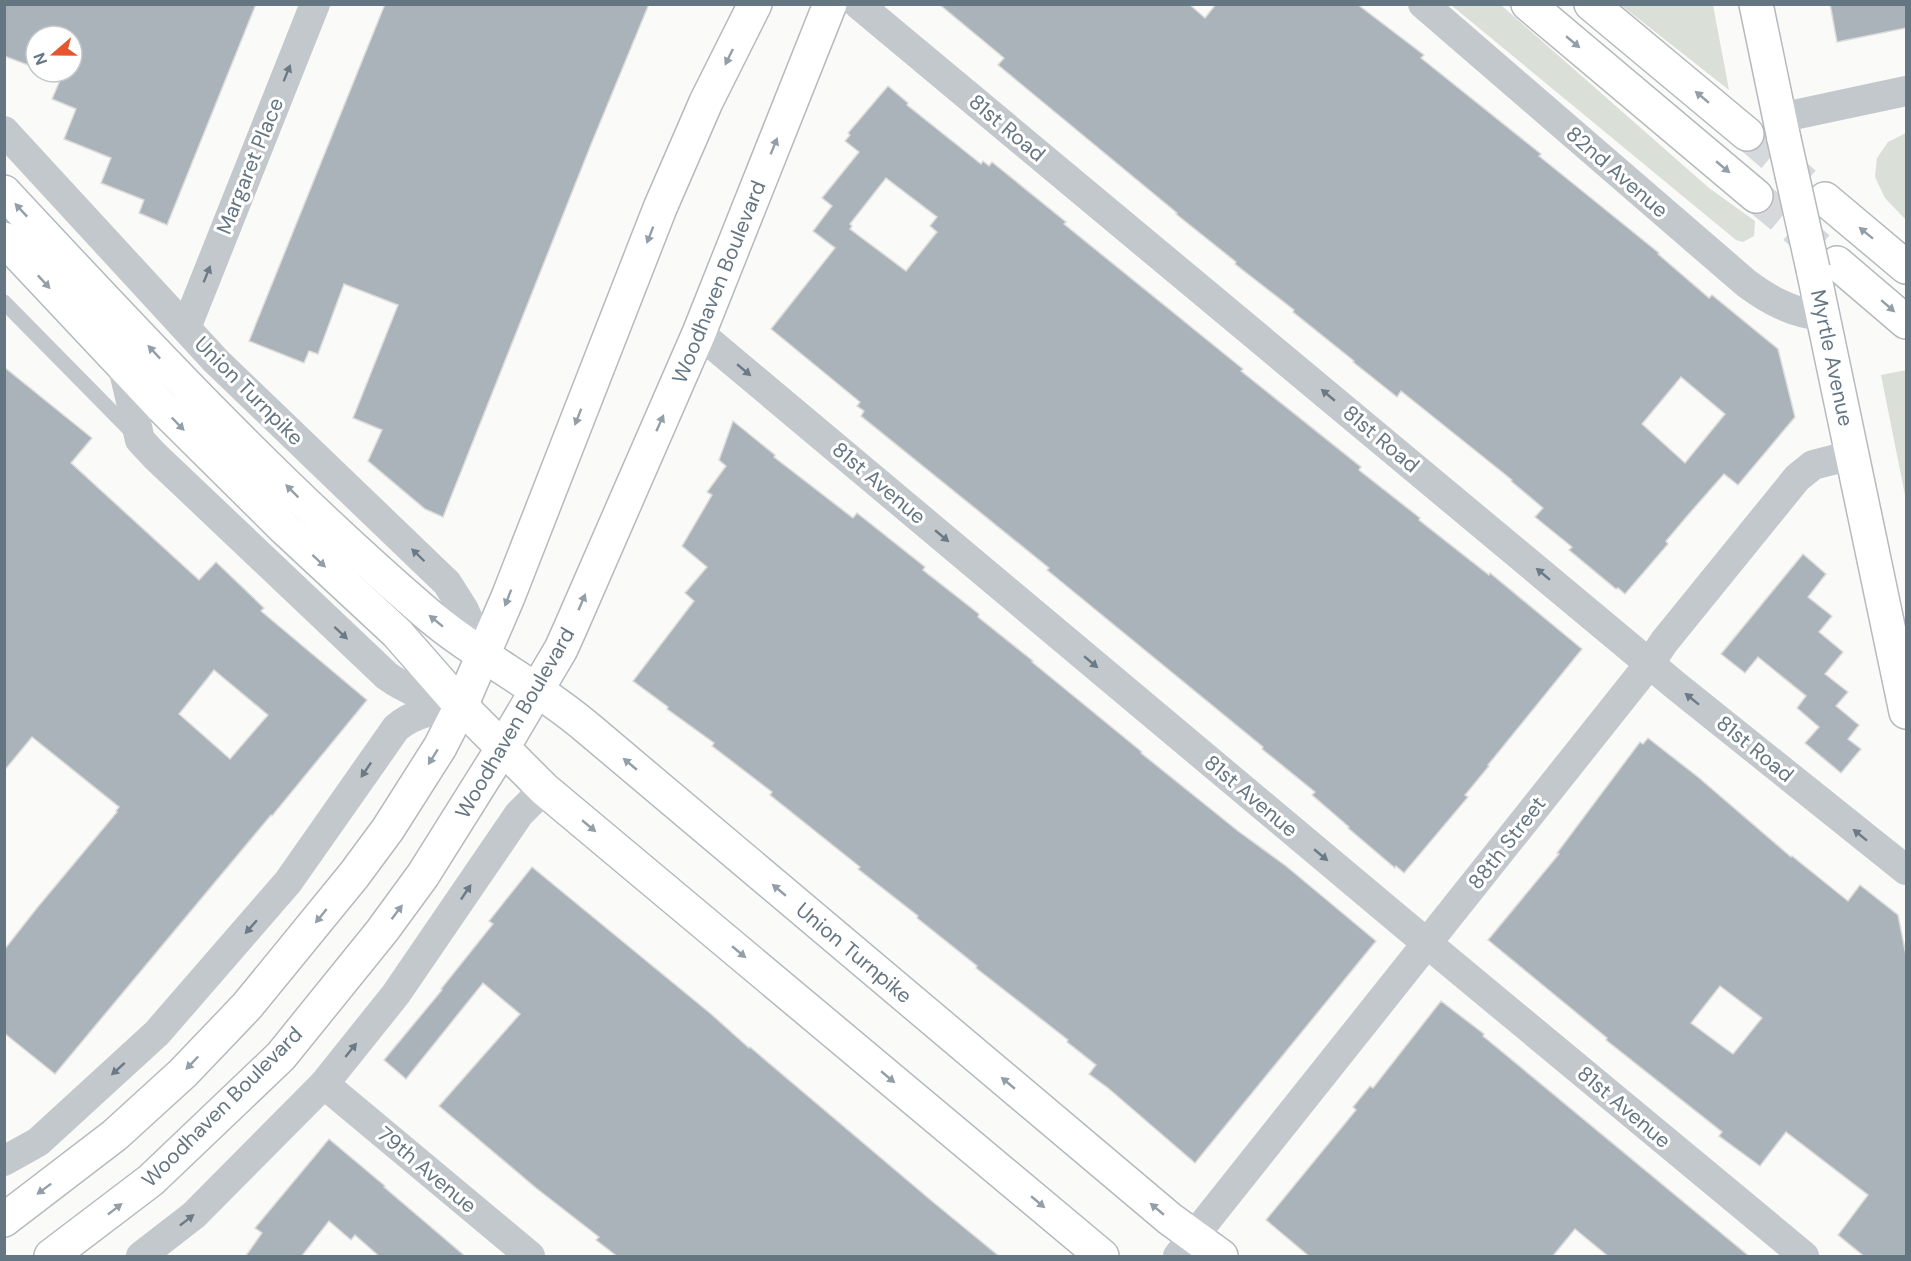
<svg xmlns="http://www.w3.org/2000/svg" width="1911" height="1261" font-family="'DM Sans',sans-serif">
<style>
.green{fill:#dadfd7}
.building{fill:#aab3b9;stroke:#dcdcda;stroke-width:1.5;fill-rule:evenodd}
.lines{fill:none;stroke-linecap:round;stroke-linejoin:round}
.highway-tunnel{stroke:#d5d9db;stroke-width:33;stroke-dasharray:33 16;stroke-linecap:butt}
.secondary-casing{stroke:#b3babf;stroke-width:36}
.primary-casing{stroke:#b5babe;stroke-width:36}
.highway-casing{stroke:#b4b9bd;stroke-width:36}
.lane{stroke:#c3c8cc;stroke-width:15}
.street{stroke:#c3c8cc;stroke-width:30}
.secondary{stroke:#fff;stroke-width:33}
.primary{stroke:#fff;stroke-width:33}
.highway{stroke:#fff;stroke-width:33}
.primary-bridge-casing{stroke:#b5babe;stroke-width:36;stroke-linecap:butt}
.primary-bridge{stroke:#fff;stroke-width:33}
.oneway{fill:#939fa8}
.oneway2{fill:#6a7a87}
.labels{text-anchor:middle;stroke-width:6;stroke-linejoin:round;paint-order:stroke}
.street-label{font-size:21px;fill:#657683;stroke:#fff}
</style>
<rect width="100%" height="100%" fill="#fafaf8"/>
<!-- green -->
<g class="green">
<polygon points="1451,5 1501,5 1709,188 1755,221 1754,236 1743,242 1736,240"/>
<polygon points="1621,5 1713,5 1729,90"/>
<polygon points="1906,133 1906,220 1885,198 1875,177 1877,158 1888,142"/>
<polygon points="1906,370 1906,500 1881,375"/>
</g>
<!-- building -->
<g class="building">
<polygon points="4,4 256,4 167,225 139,213 144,200 101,183 111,158 64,139 76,109 52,99 61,78 45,72 72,72 72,36 36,36 36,68 4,56"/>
<polygon points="385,4 649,4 590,147 443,517 425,509 368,461 382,430 353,418 398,305 344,284 318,354 309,351 304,363 249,341"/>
<path d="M939,4H1189L1205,18L1216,4H1357L1424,55L1421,58L1541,154L1539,156L1659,253L1658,254L1709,298L1712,295L1778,349L1795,417L1738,485L1724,474L1688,515L1666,541L1668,544L1625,594L1618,588L1616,589L1569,550L1572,547L1535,517L1543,508L1511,481L1512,480L1401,391L1397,397L1353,362L1354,361L1293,312L1294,310L1235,264L1236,262L1176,214L1177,213L998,65L1004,58ZM1681,377L1725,414L1685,463L1642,424Z"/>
<polygon points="1830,4 1906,4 1906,28 1837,42"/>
<path d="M888,86L908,103L907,105L981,164L983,161L989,166L992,162L1066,222L1064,224L1243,369L1241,371L1361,467L1359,470L1420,518L1419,520L1489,575L1490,573L1582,649L1488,765L1489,766L1465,795L1468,797L1404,873L1396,866L1395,868L1348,828L1349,827L1312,795L1315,792L1262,749L1263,747L1047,570L1049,568L861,416L864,411L857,406L860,402L771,329L835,248L813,231L832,206L822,198L859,152L845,141L850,135L848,133ZM886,178L937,217L930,226L937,232L906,271L850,229L852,226L850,224Z"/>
<path d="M4,367L92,438L71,463L199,580L216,562L264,608L261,611L367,700L272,816L271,815L55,1074L4,1033V950L37,908L117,812L116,811L119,807L32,737L4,771ZM214,670L268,715L230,759L179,714Z"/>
<polygon points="733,421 775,455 774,457 853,518 857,513 925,567 923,570 979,614 978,617 1033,661 1032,662 1142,752 1141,753 1238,831 1286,866 1376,941 1195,1163 1108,1088 1089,1074 1096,1065 1067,1042 1068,1040 976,968 977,966 917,918 918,916 858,869 860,867 770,795 772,792 712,746 714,743 667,709 668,707 633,681 694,601 685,593 707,567 682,546 712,495 707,492 726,466 719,460"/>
<polygon points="1803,554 1826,574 1808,597 1832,616 1819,632 1843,652 1825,674 1848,692 1836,706 1859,725 1848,739 1861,749 1841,773 1805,743 1819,727 1797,708 1806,696 1758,657 1745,673 1721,654"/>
<path d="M1648,738L1698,777L1791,857L1792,856L1848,901L1860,885L1898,915L1906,955V1257H1865L1838,1235L1868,1195L1786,1132L1760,1166L1719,1136L1722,1132L1606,1040L1607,1038L1488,940L1559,854L1557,853L1640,742L1643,744ZM1720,986L1762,1018L1733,1054L1691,1023Z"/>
<polygon points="532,867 711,1014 749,1048 750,1047 933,1202 1000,1257 618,1257 596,1240 599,1237 536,1188 439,1106 520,1014 502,999 483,983 406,1079 384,1060 442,990 441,989 493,924 489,921"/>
<polygon points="1441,1001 1484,1034 1483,1036 1750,1257 1609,1257 1575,1229 1552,1257 1310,1257 1266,1220 1356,1110 1353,1107 1370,1086 1373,1088"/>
<polygon points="329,1139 385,1186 384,1187 466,1257 380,1257 355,1235 351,1240 329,1221 301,1257 245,1257 262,1233 255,1228"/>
</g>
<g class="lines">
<!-- highway-tunnel -->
<g class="highway-tunnel">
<polyline points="1747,134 1805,183"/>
<polyline points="1756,196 1819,248"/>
</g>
<defs>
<g id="secondary">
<path d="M4,192C139,337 274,482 425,612C476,656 539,686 590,730C782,894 976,1056 1170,1219L1221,1256"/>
<polyline points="4,239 161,406 284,528 397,633 461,706 544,789 1102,1256"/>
</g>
<g id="primary">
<polyline points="1756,4 1784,139"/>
<polyline points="1813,269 1906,712"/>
<polyline points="4,1220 115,1135 183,1073 247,1006 354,875 388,829 440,747 461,706 508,597 660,208 706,102 755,4"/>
<polyline points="51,1256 151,1180 281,1056 382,931 423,875 502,749 561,649 570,629 699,333 830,4"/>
</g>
<g id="highway">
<polyline points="1528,4 1756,196"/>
<polyline points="1591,4 1747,134"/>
<polyline points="1825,199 1906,267"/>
<polyline points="1837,263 1906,322"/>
</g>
</defs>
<!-- secondary casing -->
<use href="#secondary" class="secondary-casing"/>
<!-- primary casing -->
<use href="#primary" class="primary-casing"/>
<!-- highway casing -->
<use href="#highway" class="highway-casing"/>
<!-- lane -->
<polyline class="lane" points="4,302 134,434"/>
<!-- street -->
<g class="street">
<polyline points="858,4 1675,685 1906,870"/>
<path d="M1423,4L1746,283C1770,301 1793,313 1823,316"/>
<polyline points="1779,118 1906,91"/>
<polyline points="4,131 216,361 447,583 464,610 484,655"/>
<polyline points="186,328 315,4"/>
<polyline points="699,333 1405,925 1804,1256"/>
<path d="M123,367L140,440L155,456L387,676C408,691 430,699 455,704"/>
<polyline points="324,1084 530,1256"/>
<path d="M4,1161L38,1142L157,1033L288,882L396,728C414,712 438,709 461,706"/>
<polyline points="141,1256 194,1215 324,1084 396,994 519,814 544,789"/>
<polyline points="1178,1256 1650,663 1664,642 1797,478 1813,465 1852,455"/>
</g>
<!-- secondary -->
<use href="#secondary" class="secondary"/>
<!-- primary -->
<use href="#primary" class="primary"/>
<!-- highway -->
<use href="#highway" class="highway"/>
<defs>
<polyline id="primary-bridge" points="1784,139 1813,269"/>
</defs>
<!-- primary-bridge casing -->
<use href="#primary-bridge" class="primary-bridge-casing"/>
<!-- primary-bridge -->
<use href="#primary-bridge" class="primary-bridge"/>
</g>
<!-- one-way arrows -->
<defs><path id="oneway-solid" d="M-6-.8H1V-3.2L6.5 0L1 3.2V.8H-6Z" transform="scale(1.5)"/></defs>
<g class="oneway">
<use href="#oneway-solid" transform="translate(1573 42) rotate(40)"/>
<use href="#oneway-solid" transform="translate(729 57) rotate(116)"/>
<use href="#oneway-solid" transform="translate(1702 97) rotate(-140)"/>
<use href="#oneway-solid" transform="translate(774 146) rotate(-68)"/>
<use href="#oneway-solid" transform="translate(1723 167) rotate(40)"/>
<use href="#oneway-solid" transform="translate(21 210) rotate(-133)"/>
<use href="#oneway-solid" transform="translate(1866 233) rotate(-141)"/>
<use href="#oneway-solid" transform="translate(650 235) rotate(111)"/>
<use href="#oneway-solid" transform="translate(44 282) rotate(47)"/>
<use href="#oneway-solid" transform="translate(1888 306) rotate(41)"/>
<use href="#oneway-solid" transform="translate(154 352) rotate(-133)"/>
<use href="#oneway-solid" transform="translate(578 417) rotate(111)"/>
<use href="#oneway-solid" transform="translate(660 423) rotate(-66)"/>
<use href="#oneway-solid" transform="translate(178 424) rotate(46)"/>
<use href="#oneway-solid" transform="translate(292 491) rotate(-135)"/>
<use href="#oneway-solid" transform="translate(319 561) rotate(43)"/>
<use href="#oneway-solid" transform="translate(508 598) rotate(111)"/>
<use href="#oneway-solid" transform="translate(582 602) rotate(-67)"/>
<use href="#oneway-solid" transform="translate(436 621) rotate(-141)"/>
<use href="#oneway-solid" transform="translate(433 757) rotate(122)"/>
<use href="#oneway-solid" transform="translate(630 764) rotate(-140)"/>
<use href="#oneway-solid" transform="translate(589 826) rotate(40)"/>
<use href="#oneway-solid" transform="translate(779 890) rotate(-140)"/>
<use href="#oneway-solid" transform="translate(397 912) rotate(-53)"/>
<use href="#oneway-solid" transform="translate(321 916) rotate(129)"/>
<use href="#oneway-solid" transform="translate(739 952) rotate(40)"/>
<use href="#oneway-solid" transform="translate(192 1063) rotate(134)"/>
<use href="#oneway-solid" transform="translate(888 1077) rotate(40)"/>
<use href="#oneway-solid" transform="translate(1008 1083) rotate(-140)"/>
<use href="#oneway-solid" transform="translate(44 1189) rotate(143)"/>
<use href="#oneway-solid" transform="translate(1038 1202) rotate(40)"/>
<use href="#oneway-solid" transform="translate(115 1209) rotate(-38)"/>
<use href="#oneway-solid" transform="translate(1157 1209) rotate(-140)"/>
</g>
<g class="oneway2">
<use href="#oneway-solid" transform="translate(287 73) rotate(-68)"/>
<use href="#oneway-solid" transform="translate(207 274) rotate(-68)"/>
<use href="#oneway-solid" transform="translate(744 370) rotate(40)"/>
<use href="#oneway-solid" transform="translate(1328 395) rotate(-140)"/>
<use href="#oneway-solid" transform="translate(942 536) rotate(40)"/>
<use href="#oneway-solid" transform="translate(418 555) rotate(-136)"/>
<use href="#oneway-solid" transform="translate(1543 574) rotate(-140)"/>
<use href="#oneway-solid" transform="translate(341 633) rotate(43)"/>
<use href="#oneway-solid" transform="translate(1091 662) rotate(40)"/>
<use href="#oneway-solid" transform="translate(1692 699) rotate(-141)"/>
<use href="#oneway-solid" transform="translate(366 770) rotate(124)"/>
<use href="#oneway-solid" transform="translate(1860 835) rotate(-141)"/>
<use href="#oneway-solid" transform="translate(1321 855) rotate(40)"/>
<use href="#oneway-solid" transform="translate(466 892) rotate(-56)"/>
<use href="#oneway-solid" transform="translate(251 927) rotate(131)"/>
<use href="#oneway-solid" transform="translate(351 1050) rotate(-51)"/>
<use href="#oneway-solid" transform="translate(118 1069) rotate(138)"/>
<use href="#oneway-solid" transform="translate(187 1220) rotate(-38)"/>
</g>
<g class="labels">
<!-- street labels -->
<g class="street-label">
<text transform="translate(1007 128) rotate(40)" y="7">81st Road</text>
<text transform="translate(250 166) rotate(-68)" y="7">Margaret Place</text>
<text transform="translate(1617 172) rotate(41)" y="7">82nd Avenue</text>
<text transform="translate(719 282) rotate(-68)" y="7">Woodhaven Boulevard</text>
<text transform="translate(1832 358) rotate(78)" y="7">Myrtle Avenue</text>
<text transform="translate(249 391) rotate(45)" y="7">Union Turnpike</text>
<text transform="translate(1381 439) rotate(40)" y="7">81st Road</text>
<text transform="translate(879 483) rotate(40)" y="7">81st Avenue</text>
<text transform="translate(515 723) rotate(-60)" y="7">Woodhaven Boulevard</text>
<text transform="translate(1755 749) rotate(39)" y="7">81st Road</text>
<text transform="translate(1251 796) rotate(40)" y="7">81st Avenue</text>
<text transform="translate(1507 843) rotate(-52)" y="7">88th Street</text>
<text transform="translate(854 953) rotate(40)" y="7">Union Turnpike</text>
<text transform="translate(222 1107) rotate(-45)" y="7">Woodhaven Boulevard</text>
<text transform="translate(1624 1107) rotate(40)" y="7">81st Avenue</text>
<text transform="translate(427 1170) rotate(40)" y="7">79th Avenue</text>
</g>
</g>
<!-- border -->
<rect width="1911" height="1261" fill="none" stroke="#657683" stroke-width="12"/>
<!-- north arrow -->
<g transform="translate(54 54) rotate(250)"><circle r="28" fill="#ffffff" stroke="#c1c8cd" stroke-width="1.5"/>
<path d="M0-4.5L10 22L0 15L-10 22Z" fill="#e4572e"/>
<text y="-9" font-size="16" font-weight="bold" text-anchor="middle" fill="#657683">N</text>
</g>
</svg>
